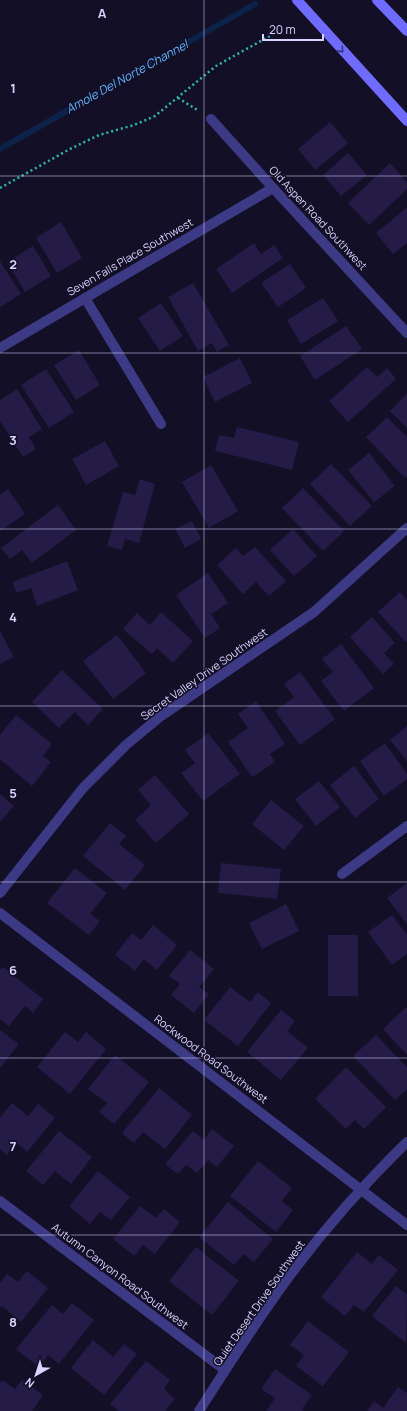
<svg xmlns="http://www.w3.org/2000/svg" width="407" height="1411" font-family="Manrope,sans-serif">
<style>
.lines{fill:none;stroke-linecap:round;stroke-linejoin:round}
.stream{stroke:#0c2248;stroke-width:6}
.building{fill:#241b47}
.path{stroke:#2fb8b0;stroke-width:2.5;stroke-dasharray:2 3;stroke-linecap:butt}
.street{stroke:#3d3a85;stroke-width:10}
.secondary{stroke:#6f6bff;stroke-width:10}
.oneway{stroke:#38347d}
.grid{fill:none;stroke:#d9d4ff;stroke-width:1;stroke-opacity:0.55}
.labels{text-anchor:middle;stroke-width:3;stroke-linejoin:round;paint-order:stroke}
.street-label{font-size:11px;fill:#d9d4ff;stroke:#130f26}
.water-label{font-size:12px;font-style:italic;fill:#62b6ff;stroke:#130f26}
.grid-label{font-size:13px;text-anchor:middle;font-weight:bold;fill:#d9d4ff;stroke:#130f26;stroke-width:3;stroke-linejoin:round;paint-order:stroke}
</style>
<rect width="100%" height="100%" fill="#130f26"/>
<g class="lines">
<!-- stream -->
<polyline class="stream" points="0,149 255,4"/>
</g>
<!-- building -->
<g class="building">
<polygon points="330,122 348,143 315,170 298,149"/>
<polygon points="348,153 367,175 341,196 323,175"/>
<polygon points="390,163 407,182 407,189 369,225 348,203"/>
<polygon points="406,208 407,209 407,243 393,254 376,233"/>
<polygon points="61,222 82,258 57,273 36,238"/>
<polygon points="254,243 261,254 274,245 283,258 232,293 216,269"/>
<polygon points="33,246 51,276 25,292 7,262"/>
<polygon points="0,261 21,294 0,307"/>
<polygon points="290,264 306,288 278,307 261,283"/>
<polygon points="193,283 229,345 217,352 212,343 198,351 168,297"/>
<polygon points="323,298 338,321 301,344 287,320"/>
<polygon points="161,303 183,336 160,351 138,318"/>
<polygon points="346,326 362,349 315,380 300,356"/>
<polygon points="79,350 100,385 76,400 54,365"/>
<polygon points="240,358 252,383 215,402 203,377"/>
<polygon points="367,367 377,377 387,368 396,379 348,422 329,401"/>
<polygon points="46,369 74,412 49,428 21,385"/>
<polygon points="17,389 42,429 29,437 36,449 23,457 0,421 0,400"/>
<polygon points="407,393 407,428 390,411"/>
<polygon points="387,417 407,437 407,476 405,478 366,437"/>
<polygon points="237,427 299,442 292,470 215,451 219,435 234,438"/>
<polygon points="105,441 119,466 86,485 72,459"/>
<polygon points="369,453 395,486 374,502 348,470"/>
<polygon points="331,464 372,506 350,526 310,484"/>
<polygon points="211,465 238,511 209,528 182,482"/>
<polygon points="140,479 155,484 139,543 125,539 122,550 107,546 123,492 135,495"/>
<polygon points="303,488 344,531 323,551 282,508"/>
<polygon points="8,489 25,514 0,531 0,495"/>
<polygon points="58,505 76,530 32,563 22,550 10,559 1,548"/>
<polygon points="192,521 201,539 185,548 175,529"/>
<polygon points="293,529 317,556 294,576 270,550"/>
<polygon points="255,547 286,581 269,596 256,582 243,594 217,565 236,548 243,556"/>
<polygon points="67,561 78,590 37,606 31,588 17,593 12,582"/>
<polygon points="208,573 228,603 211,614 220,628 205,638 176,595"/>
<polygon points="400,592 407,600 407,641 406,642 378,612"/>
<polygon points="161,612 193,641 173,663 157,648 152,654 123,629 137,613 150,625"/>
<polygon points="372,617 395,643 384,653 394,664 383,674 350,637"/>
<polygon points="0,631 14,657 0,664"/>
<polygon points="117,635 146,673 113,699 83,661"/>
<polygon points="341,644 374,688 344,711 321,681 333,672 322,659"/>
<polygon points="62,670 103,709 88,725 75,712 59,728 32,702"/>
<polygon points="300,672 335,719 300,745 275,711 294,697 284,684"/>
<polygon points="256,701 285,744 270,754 275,762 252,777 228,742 248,728 238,714"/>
<polygon points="16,715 52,744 43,756 51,762 32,786 0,759 0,735"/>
<polygon points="407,726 407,761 390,740"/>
<polygon points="208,733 240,774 203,801 181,773 195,763 185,750"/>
<polygon points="385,743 407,774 407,779 384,796 360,761"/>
<polygon points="354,766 379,799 355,818 330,785"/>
<polygon points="155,775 189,814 156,843 135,820 151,805 138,790"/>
<polygon points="319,781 340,807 316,826 295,799"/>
<polygon points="0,794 14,806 0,822"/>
<polygon points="271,800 304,826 284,850 252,824"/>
<polygon points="110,823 126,836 119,844 145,865 125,890 83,856"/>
<polygon points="221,863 281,869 277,899 218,893"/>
<polygon points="75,868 107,893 90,914 100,921 89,935 47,903"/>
<polygon points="407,883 407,924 387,898"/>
<polygon points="286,904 299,931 262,949 249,923"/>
<polygon points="392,915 407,935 407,954 392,965 368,932"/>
<polygon points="153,925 177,945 157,970 144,959 135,971 115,955 132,933 141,940"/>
<rect x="328" y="935" width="30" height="61"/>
<polygon points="190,950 214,969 199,987 209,994 194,1013 171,995 180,984 169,976"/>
<polygon points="3,967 43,999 33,1013 25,1006 9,1026 0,1019 0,970"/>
<polygon points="230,987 250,1002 258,992 271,1003 238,1046 204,1020"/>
<polygon points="406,1007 407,1008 407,1055 383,1029"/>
<polygon points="281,1010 295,1021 287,1031 308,1048 281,1080 247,1052"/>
<polygon points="0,1030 19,1044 0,1068"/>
<polygon points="65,1032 78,1042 86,1032 106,1049 70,1094 37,1067"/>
<polygon points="376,1035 407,1067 407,1089 395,1100 353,1056"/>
<polygon points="115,1055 149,1082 114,1124 99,1112 107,1103 88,1089"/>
<polygon points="346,1067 386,1107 364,1129 355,1120 346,1129 315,1099"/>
<polygon points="159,1088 192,1115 165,1149 143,1132 134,1143 122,1133"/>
<polygon points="12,1103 28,1116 38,1104 55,1118 27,1152 17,1143 7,1155 0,1149 0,1118"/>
<polygon points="212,1129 234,1146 217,1167 208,1160 197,1173 186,1165 178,1174 165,1164 193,1131 204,1140"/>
<polygon points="59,1131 92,1157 71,1184 55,1171 43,1185 26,1171"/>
<polygon points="258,1161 292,1188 282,1201 293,1210 276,1232 230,1196"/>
<polygon points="98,1171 130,1197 111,1220 100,1212 90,1224 69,1206"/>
<polygon points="228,1202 273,1239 254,1262 244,1254 234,1265 199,1237"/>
<polygon points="140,1206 156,1218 164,1209 180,1222 155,1254 143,1245 134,1256 113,1239"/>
<polygon points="196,1247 239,1281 212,1315 169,1281"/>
<polygon points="357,1252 372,1264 379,1255 398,1270 364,1312 354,1305 345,1316 321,1297"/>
<polygon points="27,1271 48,1288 21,1322 2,1306 0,1308 0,1283 7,1274 18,1282"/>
<polygon points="396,1286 407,1295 406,1343 372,1316"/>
<polygon points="72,1303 94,1320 59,1364 48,1355 39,1367 16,1349 52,1305 63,1314"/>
<polygon points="308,1321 349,1352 323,1386 296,1366 304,1355 290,1345"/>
<polygon points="93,1340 113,1357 124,1344 137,1354 104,1395 71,1368"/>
<polygon points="146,1361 170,1380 164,1389 175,1399 165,1411 119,1411 110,1404"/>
<polygon points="275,1369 312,1395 302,1409 304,1411 266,1411 275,1398 261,1389"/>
<polygon points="2,1380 15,1389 22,1380 43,1395 32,1411 0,1411 0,1383"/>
<polygon points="398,1387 407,1393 407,1411 367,1411 374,1401 383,1408"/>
</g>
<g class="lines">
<!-- path -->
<g class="path">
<polyline points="178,98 199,111"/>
<polyline points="0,188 70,149 99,135 134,125 155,116 216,66 286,27"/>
</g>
<!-- street -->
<g class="street">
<polyline points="211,119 273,188 407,333"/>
<polyline points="85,298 161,424"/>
<polyline points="0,348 273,188"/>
<polyline points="342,874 407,826"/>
<polyline points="0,893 83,788 126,745 161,716 314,612 407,528"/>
<polyline points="0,913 407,1225"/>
<polyline points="0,1201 225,1370"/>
<path d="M199,1411C228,1366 258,1318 291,1274C326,1227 365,1183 407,1142"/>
</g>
<!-- secondary -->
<g class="secondary">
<polyline points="297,0 407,121"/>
<polyline points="377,0 407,31"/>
</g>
</g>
<!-- one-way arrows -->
<defs><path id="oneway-chevron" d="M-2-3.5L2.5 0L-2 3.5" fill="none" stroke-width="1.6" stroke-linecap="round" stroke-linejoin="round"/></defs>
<use class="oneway" href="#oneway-chevron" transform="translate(341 50) rotate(48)"/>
<!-- grid -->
<path class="grid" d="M204,0V1411M0,176H407M0,353H407M0,529H407M0,706H407M0,882H407M0,1058H407M0,1235H407"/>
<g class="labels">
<!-- street labels -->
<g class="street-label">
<text transform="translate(318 218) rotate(47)" y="4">Old Aspen Road Southwest</text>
<text transform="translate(130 257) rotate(-30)" y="4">Seven Falls Place Southwest</text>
<text transform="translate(204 674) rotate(-35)" y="4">Secret Valley Drive Southwest</text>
<text transform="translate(211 1059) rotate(37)" y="4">Rockwood Road Southwest</text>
<text transform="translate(120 1276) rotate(37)" y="4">Autumn Canyon Road Southwest</text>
<text transform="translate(259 1303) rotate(-55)" y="4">Quiet Desert Drive Southwest</text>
</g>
<!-- water labels -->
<g class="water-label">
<text transform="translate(127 77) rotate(-29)" y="4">Amole Del Norte Channel</text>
</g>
</g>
<g class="grid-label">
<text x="102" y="18">A</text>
<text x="13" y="93">1</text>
<text x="13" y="269">2</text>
<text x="13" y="445">3</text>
<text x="13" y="622">4</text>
<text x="13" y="798">5</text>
<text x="13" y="975">6</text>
<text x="13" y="1151">7</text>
<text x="13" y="1327">8</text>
</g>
<!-- north arrow -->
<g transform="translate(36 1375) rotate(219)" stroke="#130f26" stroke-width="3" paint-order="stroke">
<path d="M0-3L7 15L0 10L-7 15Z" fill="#d9d4ff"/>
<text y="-6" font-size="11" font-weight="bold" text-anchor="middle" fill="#d9d4ff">N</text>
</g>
<!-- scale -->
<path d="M263 34v6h60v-6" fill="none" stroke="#d9d4ff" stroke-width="2"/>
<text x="269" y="34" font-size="12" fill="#d9d4ff" stroke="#130f26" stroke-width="3" paint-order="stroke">20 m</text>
</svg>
